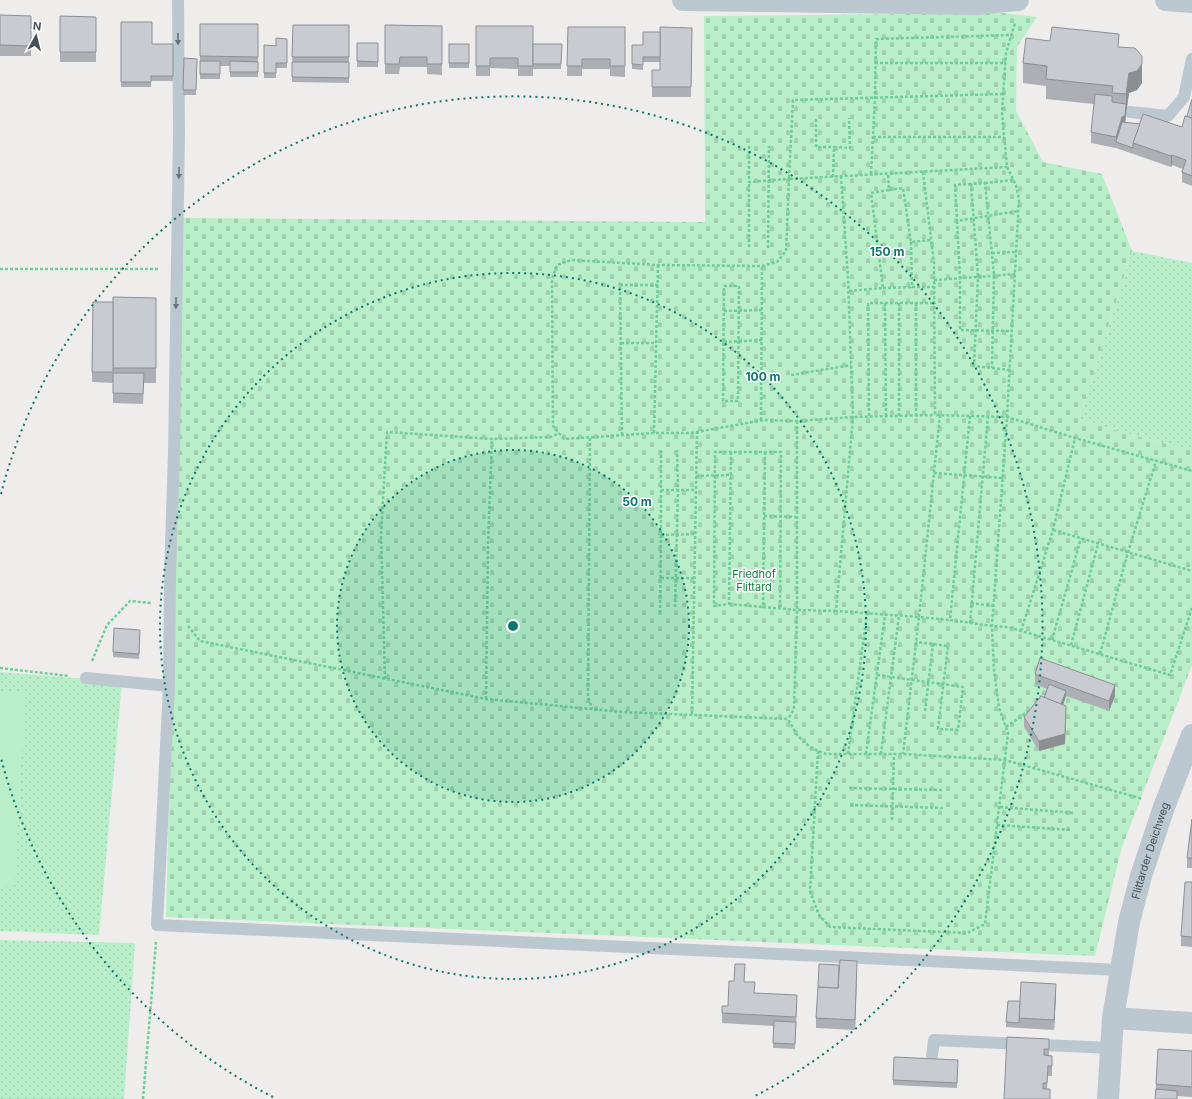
<svg xmlns="http://www.w3.org/2000/svg" width="1192" height="1099" font-family="Inter,sans-serif">
<style>
.green{fill:url(#green-dots)}
.cemetery{fill:url(#cemetery-stones)}
.pitch{fill:#b8efc8}
.lines{fill:none;stroke-linecap:round;stroke-linejoin:round}
.path{stroke:#6fcd96;stroke-width:2.5;stroke-dasharray:3 2;stroke-linecap:butt}
.lane{stroke:#bcc8cf;stroke-width:12}
.street{stroke:#bcc8cf;stroke-width:22}
.wall{fill:#acafb4}
.shaded-wall{fill:#8c8f92}
.building{fill:#c8ccd1;stroke:#8c8f92}
.oneway{fill:#68757d}
.ring{fill:none;stroke:#0f766e;stroke-width:2;stroke-dasharray:2 4}
.labels{text-anchor:middle;stroke-width:3;stroke-linejoin:round;paint-order:stroke}
.park-label{font-size:11px;fill:#147c3e;stroke:#fff}
.street-label{font-size:11px;fill:#44515a;stroke:#fff}
.centre{fill:#0f766e;stroke:#fff;stroke-width:2}
.ring-label{font-size:12px;text-anchor:middle;font-weight:bold;fill:#0f766e;stroke:#fff;stroke-width:3;stroke-linejoin:round;paint-order:stroke}
</style>
<defs>
<pattern id="green-dots" width="8" height="8" patternUnits="userSpaceOnUse"><rect width="8" height="8" fill="#b8efc8"/><path d="M2 2h.1M6 6h.1" fill="none" stroke="#9fcfae" stroke-width="1.8" stroke-linecap="round"/></pattern>
<pattern id="cemetery-stones" width="16" height="16" patternUnits="userSpaceOnUse"><rect width="16" height="16" fill="#b8efc8"/><path d="M2 7V4a2 2 0 0 1 4 0v3zM10 15v-3a2 2 0 0 1 4 0v3z" fill="#9fcfae"/></pattern>
</defs>
<rect width="100%" height="100%" fill="#efecec"/>
<!-- green -->
<g class="green">
<polygon points="1132,251 1192,263 1192,451 1079,420"/>
<polygon points="0,672 122,682 99,935 0,931"/>
<polygon points="0,940 135,943 124,1099 0,1099"/>
</g>
<!-- cemetery -->
<polygon class="cemetery" points="1003,13 1037,17 1017,47 1016,111 1043,162 1102,174 1132,251 1079,420 1192,451 1192,665 1121,850 1095,956 166,917 183,218 705,222 704,16"/>
<!-- pitch -->
<polygon class="pitch" points="0,691 26,692 14,887 0,886"/>
<g class="lines">
<!-- path -->
<g class="path">
<polyline points="875,63 1005,63"/>
<polyline points="1003,94 793,100 789,179 1007,167"/>
<polyline points="816,119 816,147 834,147"/>
<polyline points="873,137 1004,137"/>
<polyline points="749,146 749,182 789,179 786,251 777,262 762,266 658,265 571,260 557,265 552,279 553,426 564,439 654,433 691,433 764,420 797,421 853,417 935,415"/>
<polyline points="923,172 934,263 935,415 1007,417 1075,438 1192,471"/>
<polyline points="871,174 875,98 876,39 1011,35"/>
<polyline points="841,176 848,278 853,417 836,611 919,617 903,754"/>
<polyline points="833,177 834,147 850,148 849,118"/>
<polyline points="985,183 1013,180"/>
<polyline points="971,184 955,185 957,221 1018,211"/>
<polyline points="889,190 903,188 911,242 931,240"/>
<polyline points="957,221 960,278 960,330 1012,331"/>
<polyline points="911,242 912,287 934,287"/>
<polyline points="749,247 749,182"/>
<polyline points="768,248 769,146"/>
<polyline points="992,253 1016,252"/>
<polyline points="0,269 159,269"/>
<polyline points="934,280 978,277 971,184 985,183 994,275 992,368"/>
<polygon points="724,286 739,286 738,401 723,401"/>
<polyline points="883,288 912,287"/>
<polyline points="849,291 883,288 871,193 889,190 888,174"/>
<polyline points="885,303 886,416"/>
<polyline points="899,303 899,416"/>
<polyline points="724,311 762,310"/>
<polyline points="724,342 762,340"/>
<polyline points="621,343 656,343"/>
<polyline points="1010,370 974,366 978,277 1015,274"/>
<polyline points="791,375 851,365"/>
<polyline points="940,415 919,617 950,620"/>
<polyline points="869,416 868,303 934,303"/>
<polyline points="916,416 916,303"/>
<polyline points="970,416 950,620 992,626 1008,627 1170,675 1192,608"/>
<polyline points="761,420 762,266"/>
<polyline points="797,421 797,610 836,611"/>
<polyline points="654,433 658,265"/>
<polyline points="622,435 620,285 658,285"/>
<polyline points="590,438 588,697 592,708"/>
<polyline points="661,450 661,535 695,534"/>
<polyline points="731,452 729,604 714,606 715,452 781,452 780,608"/>
<polyline points="765,452 763,607 797,610 794,709 788,719"/>
<polyline points="934,473 1003,478"/>
<polyline points="696,476 730,475"/>
<polyline points="661,490 696,490"/>
<polyline points="764,516 797,517"/>
<polyline points="1053,530 1192,571"/>
<polyline points="661,578 694,578"/>
<polyline points="971,603 994,606"/>
<polyline points="729,604 763,607"/>
<polyline points="675,607 678,490 677,450"/>
<polyline points="660,613 661,535"/>
<polyline points="970,623 988,416"/>
<polyline points="188,626 200,641 486,699 623,712 788,719 797,735 811,748 826,754 903,754 1005,760 1143,799"/>
<polyline points="1021,631 1053,530 1075,438"/>
<polyline points="1052,640 1081,538"/>
<polyline points="1071,645 1098,544"/>
<polyline points="1100,654 1128,552 1156,461"/>
<polyline points="92,661 107,625 130,601 151,603"/>
<polyline points="0,668 69,676"/>
<path d="M877,675C906,679 934,683 963,687L958,730L938,729L948,646L916,642"/>
<polyline points="385,679 381,534 387,432 492,439 551,437 559,433"/>
<polyline points="1040,698 1044,693"/>
<polyline points="486,699 488,545 492,439"/>
<polyline points="925,711 933,644"/>
<polyline points="692,714 697,432"/>
<polyline points="1006,727 1029,711"/>
<polyline points="818,751 810,891 819,915 830,927 967,933 985,924 1008,733 999,708 994,670 992,626 1007,417 1019,199 1016,185 1007,167 1002,113 1006,53 1015,23"/>
<polyline points="848,754 867,614"/>
<polyline points="866,754 885,615"/>
<polyline points="881,754 899,616"/>
<polyline points="849,788 942,790"/>
<polyline points="850,805 943,808"/>
<polyline points="1000,807 1075,813"/>
<polyline points="892,820 894,754"/>
<polyline points="997,825 1072,830"/>
<polyline points="143,1099 156,942"/>
</g>
<!-- lane -->
<g class="lane">
<polyline points="178,0 179,134 174,452 170,576 169,686 157,925 1120,970"/>
<polyline points="1130,112 1168,116 1184,97 1192,59"/>
<polyline points="86,678 169,686"/>
<polyline points="932,1056 934,1040 1111,1048"/>
</g>
<!-- street -->
<g class="street">
<polyline points="683,0 977,4 1018,0"/>
<polyline points="1166,0 1192,2"/>
<polyline points="1113,1018 1192,1023"/>
<path id="s1" d="M1108,1099L1113,1018L1129,922L1141,876L1164,807L1192,735"/>
</g>
</g>
<!-- wall -->
<g class="wall">
<polygon points="0,15 31,16 31,56 0,56"/>
<polygon points="60,16 96,17 96,62 60,62"/>
<polygon points="121,22 152,44 173,44 173,81 151,81 151,87 121,87"/>
<polygon points="200,24 258,24 258,77 230,77 230,66 220,66 220,79 200,79"/>
<polygon points="293,25 349,25 349,83 292,82"/>
<polygon points="385,25 442,26 442,75 427,74 427,67 400,67 399,74 385,74"/>
<polygon points="476,26 533,44 562,44 561,69 533,69 533,58 533,76 518,76 518,69 490,68 490,76 476,76"/>
<polygon points="568,27 625,27 625,77 610,76 610,69 582,69 582,76 567,76"/>
<polygon points="692,28 691,97 652,97 652,70 660,70 660,62 643,62 643,70 632,69 632,45 643,45 660,32"/>
<polygon points="287,39 287,68 276,68 276,78 264,78 264,45 276,46"/>
<polygon points="1050,41 1119,47 1142,83 1137,90 1129,93 1125,122 1140,124 1182,127 1187,116 1192,99 1192,186 1182,182 1182,172 1183,169 1172,165 1171,167 1116,148 1091,143 1091,132 1094,104 1046,99 1046,86 1023,83 1023,63"/>
<rect x="357" y="43" width="21" height="24"/>
<rect x="449" y="44" width="20" height="24"/>
<polygon points="184,58 197,59 196,95 183,95"/>
<polygon points="156,298 156,383 144,383 143,404 113,403 113,383 92,382 93,302 113,302"/>
<polygon points="140,635 139,659 113,657 113,652"/>
<polygon points="1035,674 1115,696 1109,711 1066,696 1063,705 1066,716 1065,744 1039,751 1024,727 1024,717 1044,698 1047,689 1035,684"/>
<polygon points="1192,819 1192,868 1187,868 1187,858"/>
<polygon points="1192,882 1192,947 1181,946 1181,936"/>
<polygon points="857,971 855,1030 816,1028 816,1018"/>
<polygon points="745,982 755,993 797,1006 795,1049 773,1048 773,1026 722,1023 722,1006 728,1006"/>
<polygon points="1056,994 1054,1030 1006,1027 1006,1022 1020,1001"/>
<polygon points="1049,1039 1049,1055 1052,1066 1052,1076 1048,1076 1047,1089 1050,1099 1004,1099"/>
<polygon points="1192,1051 1192,1097 1177,1096 1177,1099 1155,1099 1156,1084"/>
<polygon points="958,1060 957,1088 893,1085 893,1080"/>
</g>
<!-- shaded-wall -->
<g class="shaded-wall">
<polygon points="1142,64 1142,83 1137,90 1129,93 1126,114 1126,94 1129,73"/>
<polygon points="1126,104 1126,114 1125,126 1116,142 1116,148 1116,137"/>
<polygon points="1172,155 1172,165 1171,167 1171,156"/>
<polygon points="1115,685 1115,696 1109,711 1109,701"/>
<polygon points="1066,691 1066,696 1060,714 1060,708"/>
<polygon points="1066,706 1065,744 1039,751 1039,741"/>
<polygon points="857,961 857,971 855,1030 855,1020"/>
<polygon points="1056,984 1056,994 1054,1030 1054,1020"/>
</g>
<!-- building -->
<g class="building">
<polygon points="0,15 31,16 31,46 0,45"/>
<polygon points="60,16 96,17 96,52 60,52"/>
<polygon points="121,22 152,22 152,44 173,44 173,76 151,76 151,82 121,82"/>
<polygon points="200,24 258,24 258,57 200,56"/>
<polygon points="293,25 349,25 349,57 292,57"/>
<polygon points="385,25 442,26 442,64 427,64 427,57 400,57 399,64 385,64"/>
<polygon points="476,26 533,26 533,66 518,66 518,58 490,58 490,66 476,66"/>
<polygon points="568,27 625,27 625,66 610,66 610,59 582,59 582,66 567,66"/>
<polygon points="660,27 692,28 691,87 652,87 652,70 660,70"/>
<polygon points="1052,27 1119,34 1118,47 1135,48 1142,56 1142,64 1137,71 1129,73 1126,94 1112,93 1113,86 1046,79 1047,66 1023,63 1026,38 1050,41"/>
<polygon points="643,32 660,32 660,57 643,57 643,65 632,64 632,45 643,45"/>
<polygon points="276,38 287,39 287,63 276,63 276,73 264,73 264,45 276,46"/>
<polygon points="357,43 378,43 378,62 357,61"/>
<rect x="449" y="44" width="20" height="19"/>
<polygon points="533,44 562,44 561,64 533,64"/>
<polygon points="184,58 197,59 196,90 183,90"/>
<rect x="200" y="61" width="20" height="13"/>
<polygon points="230,61 258,62 258,72 230,72"/>
<polygon points="292,62 349,62 349,78 292,77"/>
<polygon points="1095,94 1112,96 1112,102 1126,104 1125,116 1122,117 1116,137 1091,132"/>
<polygon points="1192,99 1192,118 1187,116"/>
<polygon points="1143,114 1182,127 1185,116 1192,118 1192,176 1182,172 1186,160 1172,155 1171,156 1133,143"/>
<polygon points="1122,122 1140,124 1133,143 1133,148 1116,142"/>
<polygon points="113,297 156,298 156,368 113,368"/>
<polygon points="93,302 113,302 113,372 92,372"/>
<polygon points="113,373 144,373 143,394 113,393"/>
<polygon points="114,628 140,630 139,654 113,652"/>
<polygon points="1040,658 1115,685 1109,701 1035,674"/>
<polygon points="1049,684 1066,691 1061,704 1044,698"/>
<polygon points="1041,696 1066,706 1065,734 1039,741 1024,717"/>
<polygon points="1192,819 1192,858 1187,858"/>
<polygon points="1185,882 1192,882 1192,937 1181,936"/>
<polygon points="840,960 857,961 855,1020 816,1018 818,987 838,988"/>
<polygon points="735,964 745,964 744,982 755,982 754,993 797,995 796,1017 722,1013 722,1006 728,1006 729,981 734,981"/>
<polygon points="819,964 839,965 838,988 818,987"/>
<polygon points="1021,982 1056,984 1054,1020 1019,1018"/>
<polygon points="1008,1001 1020,1001 1019,1023 1006,1022"/>
<polygon points="774,1021 796,1022 795,1044 773,1043"/>
<polygon points="1007,1037 1049,1039 1049,1049 1044,1049 1044,1055 1052,1056 1052,1066 1048,1066 1047,1083 1043,1083 1043,1089 1050,1089 1050,1099 1004,1099"/>
<polygon points="1158,1049 1192,1051 1192,1087 1156,1084"/>
<polygon points="894,1057 958,1060 957,1083 893,1080"/>
<polygon points="1156,1089 1177,1091 1177,1099 1155,1099"/>
</g>
<!-- one-way arrows -->
<defs><path id="oneway-solid" d="M-6-.8H1V-3.2L6.5 0L1 3.2V.8H-6Z"/></defs>
<g class="oneway">
<use href="#oneway-solid" transform="translate(178 39) rotate(89)"/>
<use href="#oneway-solid" transform="translate(179 173) rotate(91)"/>
<use href="#oneway-solid" transform="translate(176 303) rotate(91)"/>
</g>
<!-- distance rings -->
<circle cx="513" cy="626" r="176" fill="#0f766e" fill-opacity=".12"/>
<g class="ring">
<circle cx="513" cy="626" r="176"/>
<circle cx="513" cy="626" r="353"/>
<path d="M273 1097A529 529 0 0 1 1 758M1 494A529 529 0 1 1 753 1097"/>
</g>
<g class="labels">
<!-- park labels -->
<g class="park-label">
<text x="754" y="578">Friedhof<tspan x="754" dy="13">Flittard</tspan></text>
</g>
<!-- street labels -->
<g class="street-label">
<text dy="4" stroke="none"><textPath href="#s1" startOffset="253">Flittarder Deichweg</textPath></text>
</g>
</g>
<circle cx="513" cy="626" r="6" class="centre"/>
<g class="ring-label">
<text x="887" y="256">150 m</text>
<text x="763" y="381">100 m</text>
<text x="637" y="506">50 m</text>
</g>
<!-- north arrow -->
<g transform="translate(36 36) rotate(7)" stroke="#ffffff" stroke-width="3" paint-order="stroke">
<path d="M0-3L7 15L0 10L-7 15Z" fill="#44515a"/>
<text y="-6" font-size="11" font-weight="bold" text-anchor="middle" fill="#44515a">N</text>
</g>
</svg>
